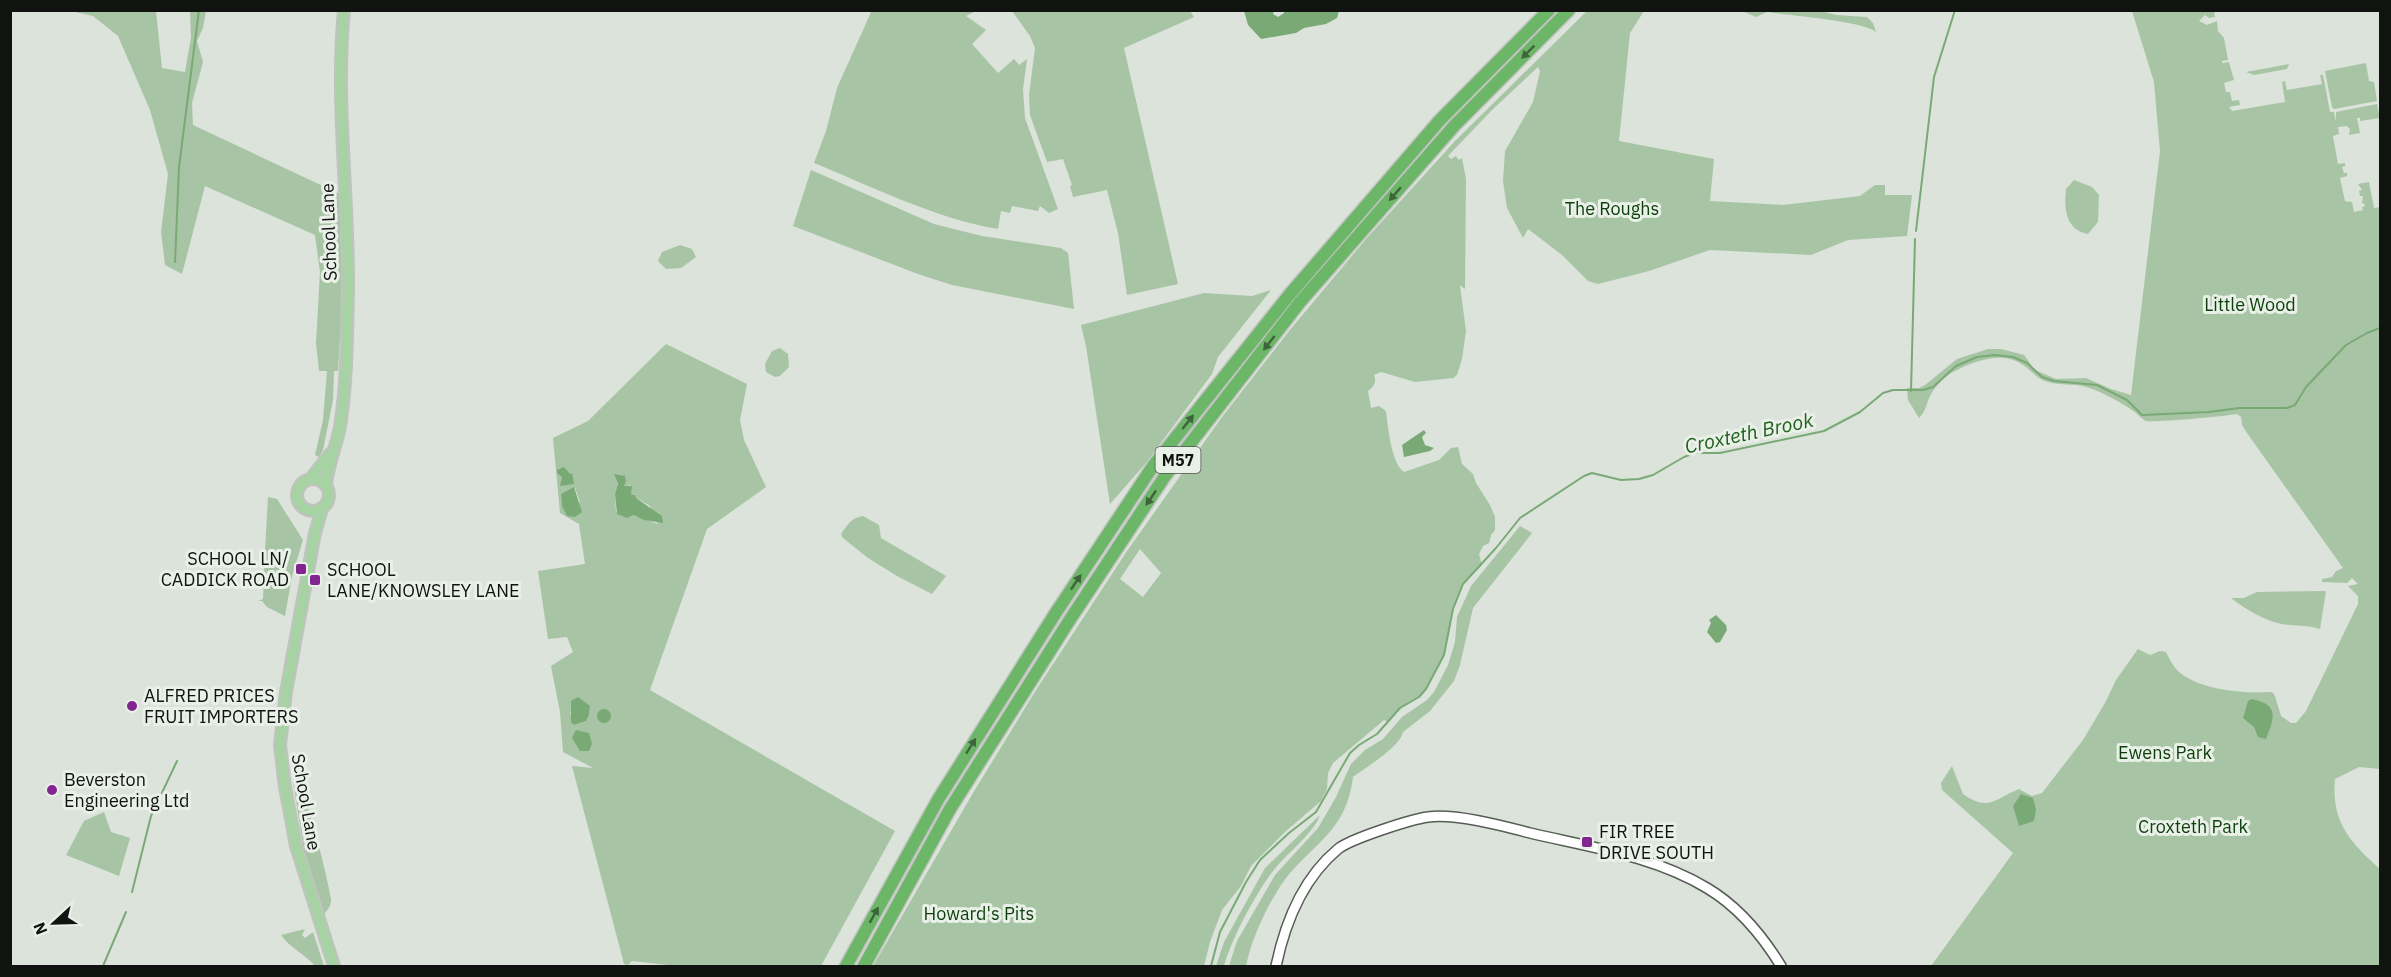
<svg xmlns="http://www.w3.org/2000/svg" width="2391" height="977" font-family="'IBM Plex Sans',sans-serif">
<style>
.green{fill:#a7c5a4;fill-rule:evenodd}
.water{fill:#79aa75}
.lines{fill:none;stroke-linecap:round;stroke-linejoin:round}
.stream{stroke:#79aa75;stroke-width:2}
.minor-casing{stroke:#575d56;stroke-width:12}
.major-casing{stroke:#c1c2c1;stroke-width:14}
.highway-casing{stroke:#c1c2c1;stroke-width:15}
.minor{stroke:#fff;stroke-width:9}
.major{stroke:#a7d3a4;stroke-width:10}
.highway{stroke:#6cb667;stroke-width:12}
.oneway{fill:#3e643c}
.poi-dot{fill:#832590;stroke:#e8f0e8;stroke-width:2}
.labels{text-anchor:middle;stroke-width:6;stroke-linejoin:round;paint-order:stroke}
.shield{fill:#e8f0e8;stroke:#525552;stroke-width:1.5}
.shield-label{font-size:16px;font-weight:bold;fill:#111311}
.park-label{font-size:18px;fill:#0c3f0a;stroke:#e8f0e8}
.street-label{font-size:18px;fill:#111311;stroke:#e8f0e8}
.poi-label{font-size:18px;fill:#111311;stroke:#e8f0e8;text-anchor:start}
.water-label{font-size:20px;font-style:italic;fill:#20621d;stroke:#e8f0e8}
</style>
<rect width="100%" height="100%" fill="#dbe3da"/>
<!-- green -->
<g class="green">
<path d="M872,10L976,11L966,16L986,30L972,44L998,73L1014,59L1019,65L1027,59L1023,89L1025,118L1058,209L1049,213L1040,206L1038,211L1012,206L1010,213L1001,211L998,229C934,218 873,187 814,163L826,131L837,88Z"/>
<polygon points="71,11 156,11 162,68 185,72 191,37 190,11 206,11 203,28 197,41 203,62 192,103 193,125 340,194 342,305 338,371 334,371 333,400 323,450 319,457 315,455 323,420 327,371 319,371 316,343 320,272 315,235 205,186 182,274 165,265 161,232 168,174 150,110 118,36 93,16"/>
<polygon points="1190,11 1194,17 1124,48 1178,284 1127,295 1118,233 1107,190 1073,197 1070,186 1072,185 1063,159 1047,162 1030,115 1029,95 1035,48 1030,36 1012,11"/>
<path d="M1587,11H1644L1630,33L1619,141L1714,159L1710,201L1783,205L1860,196L1875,185H1885V195H1912L1907,236L1848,240L1811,255L1710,250L1649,271L1598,284L1588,281L1562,255L1528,229L1523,238L1507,208L1503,181L1505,151L1533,102L1540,71L1538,67L1492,110L1448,156L1451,159L1456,156L1459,160L1462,158L1466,179L1465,289L1460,285L1466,331L1462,359L1457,375L1453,378L1415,382L1381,372L1374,375C1377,383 1374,386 1368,391L1371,408L1379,406L1386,411C1388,427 1391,463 1404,472L1439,460L1451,448L1458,447L1462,464L1473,474L1476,483L1490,505L1495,517V530L1491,535L1489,543L1483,546L1479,554L1482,565L1463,584L1453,609L1444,655L1426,689L1419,697L1400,708L1388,722L1384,720L1333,763L1328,773L1327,789L1321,801L1286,831L1251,866L1241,886L1222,910L1210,942L1204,966H873L973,793L1036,690L1127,551L1222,417L1289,331L1366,239L1455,141ZM1140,549L1161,573L1143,597L1120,579Z"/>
<path d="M1742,11H1821L1836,15L1867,17L1873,23L1876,32C1865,21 1787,15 1767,12L1756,17Z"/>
<path d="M2132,11H2214L2215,17L2209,18L2205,15L2199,21L2207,25L2217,21L2218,31L2224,38L2228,60L2222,61V63L2229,62L2234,80L2224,83L2226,92H2230L2232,101L2239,100L2240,105L2229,107L2232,111L2285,102L2282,82L2285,81L2287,90L2322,84L2320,75H2323L2330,112H2334L2336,122V112L2377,104L2380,118L2360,121V118H2357L2360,133L2349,135L2350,129L2347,126L2338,127L2339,134L2333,136L2338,164L2345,163V166L2342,167L2344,173H2347V176L2340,178L2345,201L2352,202L2354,212L2363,210L2362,207L2365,206L2364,203L2362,204L2363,196H2360L2359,191L2362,190L2358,184L2369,182L2374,208L2380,207V769L2359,767L2335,779C2331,822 2350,842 2380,869V966H1931L2013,853L1942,790L1941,783L1952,766L1963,794C1989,812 1994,799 2019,789L2032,796L2042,793L2083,740L2105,703L2116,680L2138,649L2150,655L2160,651L2166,652C2169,658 2172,664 2176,669C2196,690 2244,694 2272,692L2275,696L2281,716L2291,723H2296L2306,711L2358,604V596L2348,586L2358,584L2352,578L2347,583L2322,582V579L2332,577L2336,571L2343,568L2247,433L2242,425L2241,417L2237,414C2228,416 2151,423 2146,421C2142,419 2138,415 2135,412C2120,402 2103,392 2086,387C2073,383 2058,386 2045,381C2036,378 2031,370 2023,365C2003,350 1973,361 1953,372C1946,375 1935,387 1931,394C1926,403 1926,412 1919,418L1908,400L1907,388H1919L1925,385L1957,359L1988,349H2001L2024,355L2035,370L2056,379L2086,378L2111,389L2131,395L2160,151L2154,82Z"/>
<polygon points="2366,63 2369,81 2374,82 2377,101 2334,109 2332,107 2325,71"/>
<polygon points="2289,64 2287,69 2254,75 2246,72"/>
<polygon points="811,170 934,224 982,236 1061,248 1068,253 1074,309 952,285 918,274 793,226"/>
<path d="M2074,180L2092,187L2099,195L2098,222L2088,234C2065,230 2064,208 2066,189Z"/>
<polygon points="680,245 692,249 696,257 681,268 666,269 658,261 662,252"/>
<polygon points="1271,290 1218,357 1212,374 1146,463 1110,504 1086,346 1081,325 1204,293 1252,296"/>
<path d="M666,344L747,384L740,420L744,440L766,487L707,529L650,690L895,831L821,966H677L632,961L628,965L624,964L572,766L593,768L563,752L560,712L551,666L573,652L567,637L548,639L538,571L585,564L579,524L560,513L553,438L588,421ZM618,482L625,487L630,485L631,495L650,506L658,524L634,515L629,517L616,512L615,494ZM575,488L580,502L562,506L561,494ZM590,706L589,715L586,721L574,725L570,712Z"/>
<polygon points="780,348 788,354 789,367 780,376 775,377 766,372 765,364 772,351"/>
<polygon points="268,497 277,499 303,540 292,576 285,616 267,607 262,601 258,601 263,599 265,554 260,552 265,552"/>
<path d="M863,516L879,525L881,538L946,576L932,594L897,576L868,558L843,538L841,534C848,524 851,518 863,516Z"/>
<path d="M1520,526L1532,533L1473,608L1460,665L1454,681L1430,711L1403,732C1400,747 1365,768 1353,777C1346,837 1305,846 1278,890C1264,912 1251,941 1246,966H1229L1237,941L1275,875L1318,828L1336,797L1351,764L1365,750L1383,739L1402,717L1427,700L1434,692L1448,665L1455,642L1457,617L1471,586Z"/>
<path d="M2326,591L2320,629C2308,625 2295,626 2282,624C2265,621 2245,609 2231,598H2244L2257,592Z"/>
<path d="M293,782L301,786C306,794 332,894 331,902C330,907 327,911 324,914L304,851Z"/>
<polygon points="104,812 111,832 130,838 119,876 66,855 84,821"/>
<path d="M1320,815C1315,832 1285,855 1273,871C1255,895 1232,938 1224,966H1216L1224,942L1265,868Z"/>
<path d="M305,929L302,935L305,938L313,932L324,966H315C305,954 290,948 281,935Z"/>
</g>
<!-- water -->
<g class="water">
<polygon points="1244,11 1274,11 1273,14 1278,17 1284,13 1284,11 1339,11 1337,18 1326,24 1304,28 1296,33 1261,39 1248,25"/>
<polygon points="1424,430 1426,433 1422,437 1425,445 1434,448 1430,451 1404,457 1402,445"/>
<polygon points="564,467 570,474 572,473 574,484 560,486 562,477 557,473 557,470"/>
<polygon points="614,474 625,476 626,481 624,486 632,486 631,495 635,495 636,498 662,516 663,523 644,520 634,515 627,518 617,514 615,494 618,483"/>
<polygon points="574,487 582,512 575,517 567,516 562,506 561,494"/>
<polygon points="1716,615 1726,625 1727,630 1720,642 1716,643 1707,632 1711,623 1709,620"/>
<polygon points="578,697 590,706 589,715 586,721 574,725 571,722 571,701"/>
<path d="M2251,699C2279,704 2275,717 2266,739L2258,737L2254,727L2243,718L2248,701Z"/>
<circle cx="604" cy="716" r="7"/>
<polygon points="576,730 589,733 592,744 589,751 580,751 572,738"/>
<polygon points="2021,794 2033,798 2036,810 2034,821 2019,826 2013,806"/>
</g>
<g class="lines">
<!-- stream -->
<g class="stream">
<polyline points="1916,231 1934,77 1955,10"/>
<polyline points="175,262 179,167 199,10"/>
<polyline points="1911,391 1915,239"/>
<polyline points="132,892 151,816 177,761"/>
<polyline points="103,966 126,912"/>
<polyline points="1211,966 1220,932 1246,882 1260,860 1289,833 1316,812 1350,753 1359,745 1377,734 1400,708 1419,697 1426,689 1444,655 1453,609 1463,584 1496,548 1520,518 1584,476 1592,473 1621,480 1639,479 1653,475 1684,457 1695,453 1720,453 1824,431 1860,412 1883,393 1893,390 1923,390 1933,387 1956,366 1977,357 1995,355 2013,357 2027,363 2042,377 2054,381 2097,385 2127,400 2142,415 2209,412 2239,408 2287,408 2295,405 2306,387 2346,345 2367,333 2380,328"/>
</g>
<defs>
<path id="minor" d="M1276,966C1285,923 1303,878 1338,849C1350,839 1412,819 1428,817C1455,813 1503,826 1530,833C1590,847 1654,856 1707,888C1739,907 1762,935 1781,966"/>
<g id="major">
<polyline points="311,478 330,454"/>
<circle cx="313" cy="495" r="16"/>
<path d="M326,485C328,464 336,447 340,427C347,383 347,335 348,290C349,197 335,104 344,10"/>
<polyline points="322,509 315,533 286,692 280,745 285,787 296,846 334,966"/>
</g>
<g id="highway">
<polyline points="846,966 939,798 1055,614 1153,466 1290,294 1440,120 1549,10"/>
<polyline points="864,966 950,809 1069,621 1165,476 1300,302 1454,126 1569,10"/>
</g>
</defs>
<!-- minor casing -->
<use href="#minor" class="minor-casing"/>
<!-- major casing -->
<use href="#major" class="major-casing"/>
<!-- highway casing -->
<use href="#highway" class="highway-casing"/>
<!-- minor -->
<use href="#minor" class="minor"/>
<!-- major -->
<use href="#major" class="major"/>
<!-- highway -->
<use href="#highway" class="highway"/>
</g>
<!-- one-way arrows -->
<defs><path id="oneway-solid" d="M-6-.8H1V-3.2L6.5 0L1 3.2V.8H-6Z" transform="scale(1.5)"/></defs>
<g class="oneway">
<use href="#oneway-solid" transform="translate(1528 52) rotate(135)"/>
<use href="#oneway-solid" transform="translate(1395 194) rotate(131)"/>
<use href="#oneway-solid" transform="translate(1269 343) rotate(128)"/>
<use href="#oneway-solid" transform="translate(1188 422) rotate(-52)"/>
<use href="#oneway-solid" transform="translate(1151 498) rotate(124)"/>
<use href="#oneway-solid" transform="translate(1076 582) rotate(-56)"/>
<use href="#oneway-solid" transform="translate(971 746) rotate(-58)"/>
<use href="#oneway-solid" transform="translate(874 915) rotate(-61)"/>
</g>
<!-- markers -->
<g class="poi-dot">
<rect x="295" y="563" width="12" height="12" rx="3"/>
<rect x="309" y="574" width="12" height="12" rx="3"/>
<circle cx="132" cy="706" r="6"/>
<circle cx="52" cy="790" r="6"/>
<rect x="1581" y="836" width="12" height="12" rx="3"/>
</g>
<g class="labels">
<!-- shield labels -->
<rect class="shield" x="1155.5" y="447" width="45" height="26" rx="4.5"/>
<g class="shield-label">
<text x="1178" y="466">M57</text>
</g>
<!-- park labels -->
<g class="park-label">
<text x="1612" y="215">The Roughs</text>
<text x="2250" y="311">Little Wood</text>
<text x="2165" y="759">Ewens Park</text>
<text x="2193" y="833">Croxteth Park</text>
<text x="979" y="920">Howard's Pits</text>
</g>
<!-- street labels -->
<g class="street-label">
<text transform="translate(329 232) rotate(-92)" y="6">School Lane</text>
<text transform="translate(306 802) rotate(80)" y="6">School Lane</text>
</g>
<!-- poi labels -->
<g class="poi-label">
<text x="289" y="565" text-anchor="end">SCHOOL LN/<tspan x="289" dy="21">CADDICK ROAD</tspan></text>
<text x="327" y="576">SCHOOL<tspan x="327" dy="21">LANE/KNOWSLEY LANE</tspan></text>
<text x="144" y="702">ALFRED PRICES<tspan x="144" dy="21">FRUIT IMPORTERS</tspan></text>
<text x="64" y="786">Beverston<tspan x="64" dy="21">Engineering Ltd</tspan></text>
<text x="1599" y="838">FIR TREE<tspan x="1599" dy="21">DRIVE SOUTH</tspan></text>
</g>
<!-- water labels -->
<g class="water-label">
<text transform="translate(1749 433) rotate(-12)" y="7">Croxteth Brook</text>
</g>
</g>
<!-- border -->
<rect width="2391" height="977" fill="none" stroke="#111311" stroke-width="24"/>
<!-- north arrow -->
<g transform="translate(54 923) rotate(248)" stroke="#e8f0e8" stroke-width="4.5" paint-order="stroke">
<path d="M0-4.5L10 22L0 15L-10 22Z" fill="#111311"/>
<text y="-9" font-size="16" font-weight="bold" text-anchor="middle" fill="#111311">N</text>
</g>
</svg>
